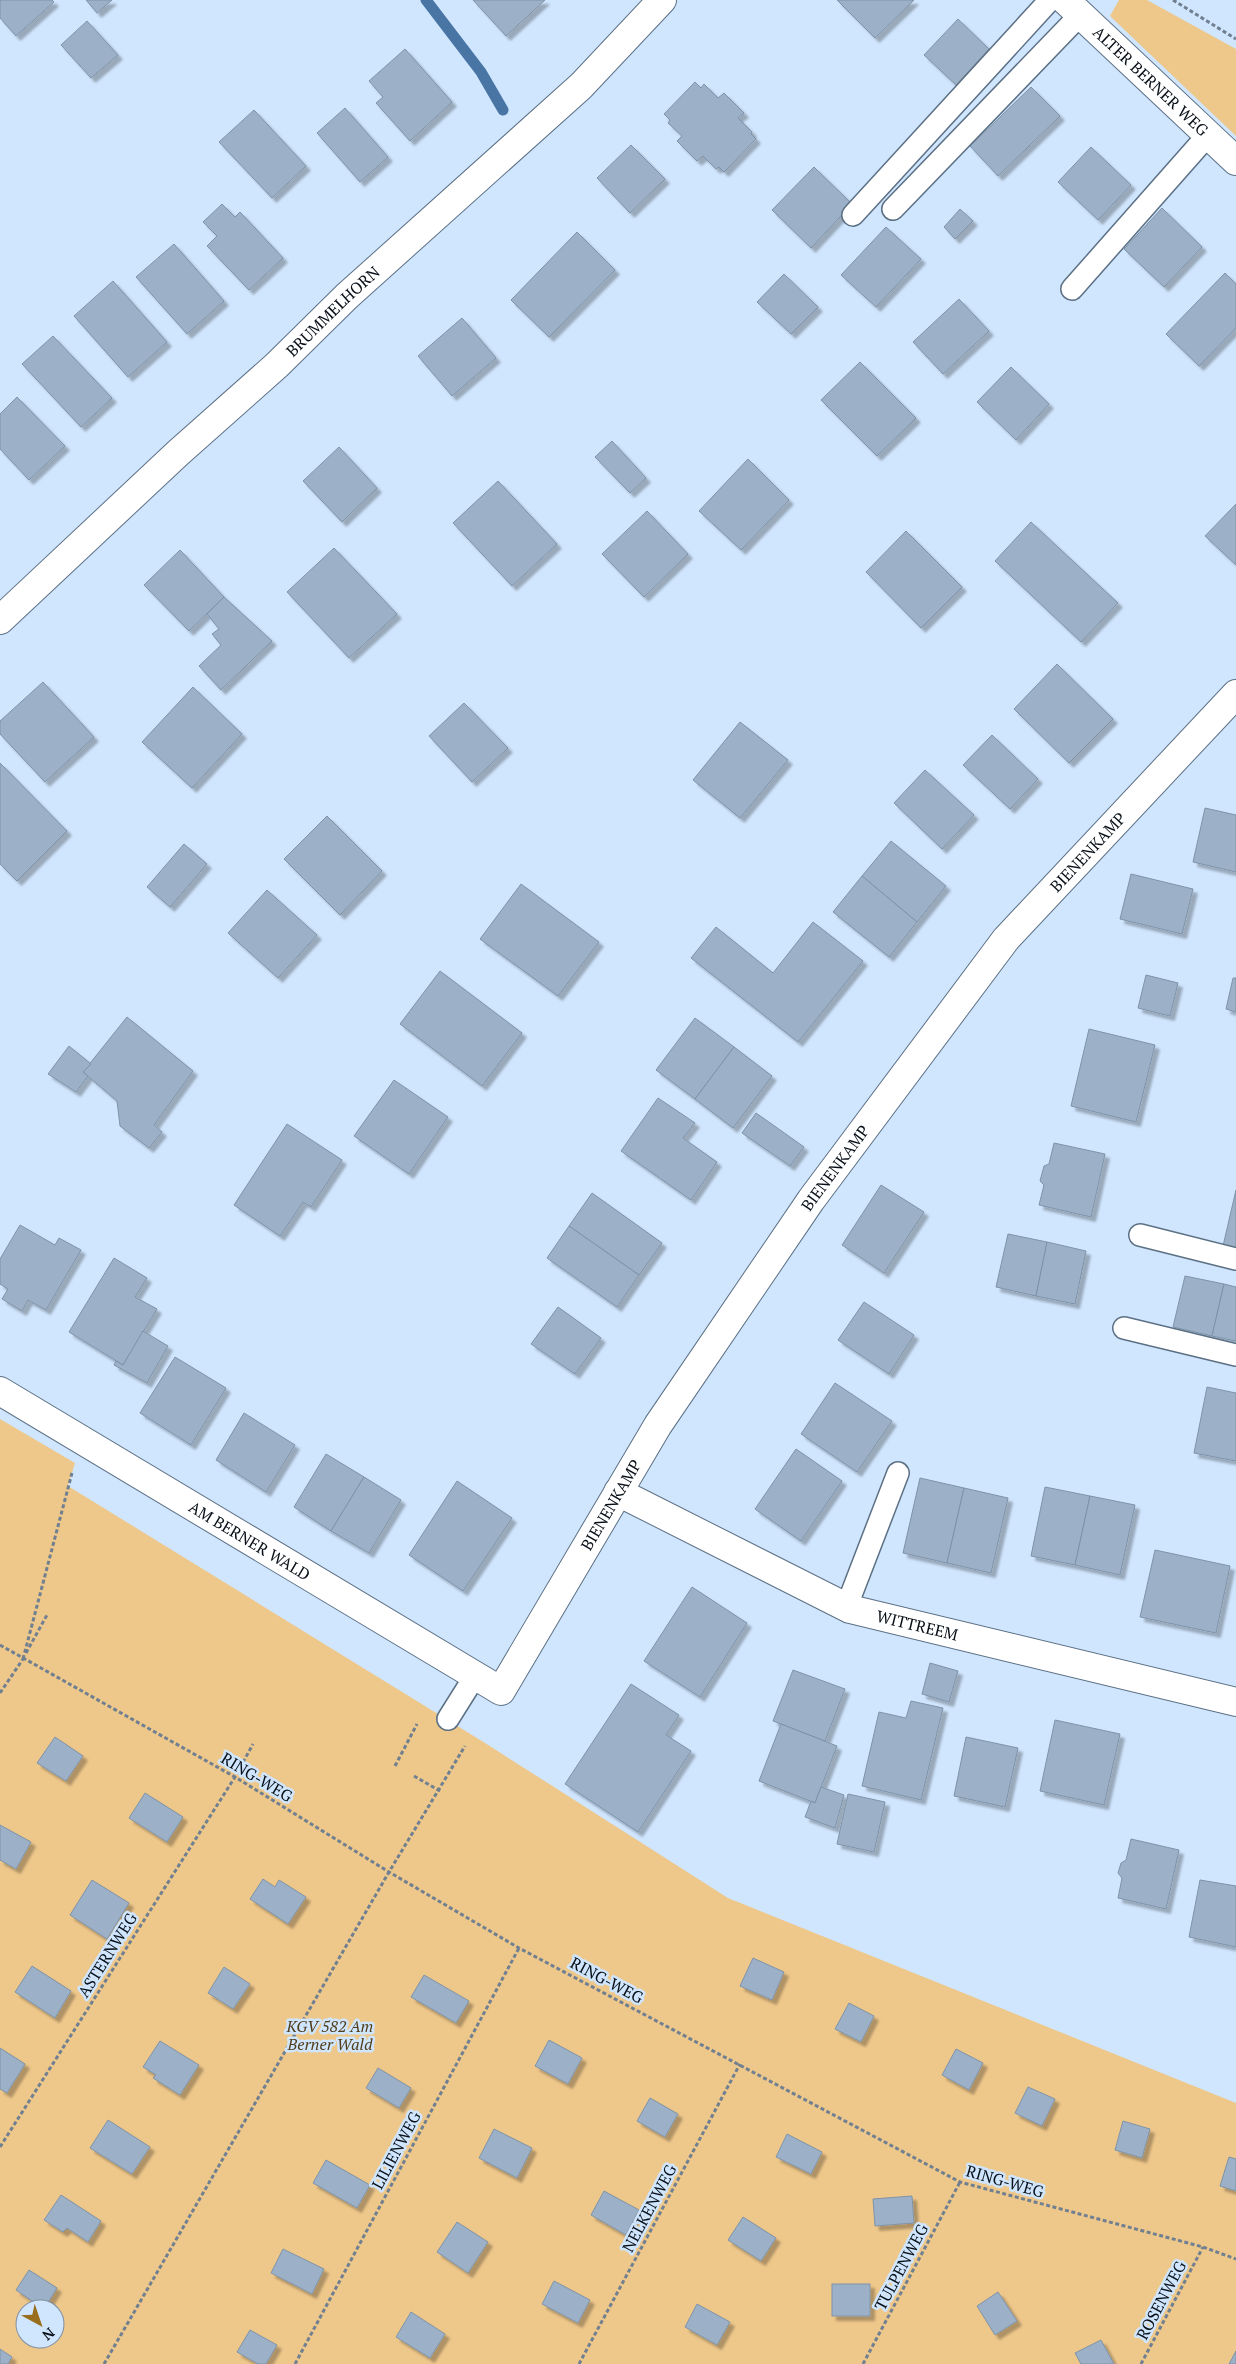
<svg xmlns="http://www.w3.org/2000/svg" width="1236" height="2364" font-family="'PT Serif',serif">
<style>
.green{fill:#eec78a;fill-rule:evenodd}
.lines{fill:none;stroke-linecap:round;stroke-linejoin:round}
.stream{stroke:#4875a4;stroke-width:11}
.building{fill:#9cb1c7;stroke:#7e93a8;filter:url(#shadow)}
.lane-casing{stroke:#5c7084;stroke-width:24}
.street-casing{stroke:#5c7084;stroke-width:30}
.path{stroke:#718090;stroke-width:3;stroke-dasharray:4 2.5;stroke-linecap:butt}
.lane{stroke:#fff;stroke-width:21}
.street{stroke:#fff;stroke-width:28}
.labels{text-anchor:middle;stroke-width:5;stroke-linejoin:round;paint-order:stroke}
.street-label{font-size:16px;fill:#080f17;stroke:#d0e6fe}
.park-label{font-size:16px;font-style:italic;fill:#513d1a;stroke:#d0e6fe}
</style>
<defs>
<filter id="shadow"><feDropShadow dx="4.5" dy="4.5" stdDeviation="1" flood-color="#0004"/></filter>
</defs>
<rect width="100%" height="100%" fill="#d0e6fe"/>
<!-- green -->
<g class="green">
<polygon points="1119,0 1147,0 1236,49 1236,136 1110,16"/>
<path d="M0,1419L75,1463L68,1486L485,1743L728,1898L1236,2103V2364H0ZM25,2309H55V2339H25Z"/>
</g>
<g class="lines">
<!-- stream -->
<polyline class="stream" points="426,0 481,72 503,110"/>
</g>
<!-- building -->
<g class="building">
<polygon points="0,0 52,0 54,2 16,36 0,18"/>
<polygon points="86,0 112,0 97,13"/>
<polygon points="473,0 545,0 506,36"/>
<polygon points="837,0 914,0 875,38"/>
<polygon points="958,19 989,49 956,85 924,55"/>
<polygon points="87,21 118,55 91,78 61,45"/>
<polygon points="405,49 452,102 410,141 376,103 383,97 369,81"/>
<polygon points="695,82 701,88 704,84 718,98 724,93 744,113 738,118 752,132 751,134 756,139 724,172 719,167 716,169 703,156 697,161 677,141 682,136 668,123 670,120 664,114"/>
<polygon points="1031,87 1060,116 998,176 970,146"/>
<polygon points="345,108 388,157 360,182 317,133"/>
<polygon points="254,110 306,166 272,198 219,142"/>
<polygon points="631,145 665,179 630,213 597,178"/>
<polygon points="1091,147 1131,185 1098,220 1058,182"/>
<polygon points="814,167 852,204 811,248 772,210"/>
<polygon points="222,204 235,217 240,212 283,258 249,290 207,246 217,236 203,222"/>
<polygon points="1162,208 1202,247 1164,287 1124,249"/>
<polygon points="960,209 973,221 955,239 944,227"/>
<polygon points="886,227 921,259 876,307 841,275"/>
<polygon points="577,232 615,270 549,337 511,300"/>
<polygon points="174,244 224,301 187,334 136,277"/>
<polygon points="1225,273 1236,284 1236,328 1199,366 1166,334"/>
<polygon points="784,274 818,307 791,334 757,302"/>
<polygon points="113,281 167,342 128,377 74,316"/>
<polygon points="959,299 989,331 943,374 913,342"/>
<polygon points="462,318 496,358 452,396 418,356"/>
<polygon points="53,336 112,398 81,427 22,364"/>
<polygon points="860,362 916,418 877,456 821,400"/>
<polygon points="1011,367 1049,404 1016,440 977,402"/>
<polygon points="17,397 65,446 29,480 0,449 0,414"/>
<polygon points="612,441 646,478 630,493 595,457"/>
<polygon points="339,447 377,488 342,522 303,481"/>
<polygon points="748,459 789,500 741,550 699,511"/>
<polygon points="498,481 557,544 512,586 453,523"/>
<polygon points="1236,504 1236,565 1205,536"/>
<polygon points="647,511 688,554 644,597 602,554"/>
<polygon points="1031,522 1118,603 1081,642 995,561"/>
<polygon points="906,531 962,587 921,628 866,572"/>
<polygon points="334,548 397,614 349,658 287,592"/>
<polygon points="180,550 224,597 189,631 144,585"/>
<polygon points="224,597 272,641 221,690 199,666 221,645 212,634 219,629 207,614"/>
<polygon points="1057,664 1113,719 1069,763 1014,709"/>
<polygon points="43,682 94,737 45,782 0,734 0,721"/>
<polygon points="193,687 242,734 192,788 142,742"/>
<polygon points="464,703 508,748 472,782 429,736"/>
<polygon points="740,722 788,760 740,818 693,780"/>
<polygon points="992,735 1038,779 1010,809 963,765"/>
<polygon points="0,763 67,831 17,881 0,864"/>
<polygon points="925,770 974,815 942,849 894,803"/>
<polygon points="1205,808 1236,815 1236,872 1193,862"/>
<polygon points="327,816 382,871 340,915 284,859"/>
<polygon points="891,841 946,886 917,922 862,876"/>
<polygon points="184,844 207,864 170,907 147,887"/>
<polygon points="1131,874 1193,889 1182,934 1120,919"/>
<polygon points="862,876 917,922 889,957 833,912"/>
<polygon points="521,884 599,942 558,996 480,939"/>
<polygon points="267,890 317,935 278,978 228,933"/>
<polygon points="813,922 863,961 798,1042 691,958 716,927 773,973"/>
<polygon points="440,971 522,1033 482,1086 400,1024"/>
<polygon points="1146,975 1178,983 1170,1016 1138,1008"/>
<polygon points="1233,978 1236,978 1236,1012 1226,1009"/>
<polygon points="127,1017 193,1071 154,1125 162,1132 149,1148 120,1126 117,1101 83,1072"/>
<polygon points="695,1018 734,1047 695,1099 656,1070"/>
<polygon points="1089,1029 1155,1045 1136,1122 1071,1106"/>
<polygon points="69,1046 91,1064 83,1072 88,1076 76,1092 48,1074"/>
<polygon points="734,1047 772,1076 733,1128 695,1099"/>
<polygon points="394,1080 448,1117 409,1174 354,1136"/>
<polygon points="658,1098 695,1123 683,1138 717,1162 691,1200 621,1151"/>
<polygon points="756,1113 804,1147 790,1166 742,1133"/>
<polygon points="287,1124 342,1160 311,1207 303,1202 280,1236 234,1205"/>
<polygon points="1054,1143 1105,1154 1091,1217 1039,1205 1044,1185 1040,1181 1044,1166 1049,1164"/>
<polygon points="881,1185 924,1212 884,1273 842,1245"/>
<polygon points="1236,1190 1236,1249 1223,1246"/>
<polygon points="592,1193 662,1243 639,1275 569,1226"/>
<polygon points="20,1225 55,1245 59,1238 81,1250 46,1310 28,1300 22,1311 2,1299 8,1289 0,1284 0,1259"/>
<polygon points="569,1226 639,1275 617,1307 547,1258"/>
<polygon points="1008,1234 1047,1242 1036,1296 996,1287"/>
<polygon points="1047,1242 1086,1251 1075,1304 1036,1296"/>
<polygon points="114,1258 147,1278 135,1297 157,1309 123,1365 69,1332"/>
<polygon points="1185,1276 1224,1284 1212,1336 1173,1327"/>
<polygon points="1224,1284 1236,1287 1236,1341 1212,1336"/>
<polygon points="864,1302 914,1335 889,1374 838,1340"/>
<polygon points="558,1307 601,1338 575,1374 531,1344"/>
<polygon points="143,1331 168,1346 147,1383 114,1365 116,1361 123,1365"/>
<polygon points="175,1357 226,1388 191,1445 140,1413"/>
<polygon points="835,1383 892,1421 857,1472 801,1434"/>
<polygon points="1207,1387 1236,1393 1236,1461 1194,1453"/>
<polygon points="244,1413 295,1445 266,1492 216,1460"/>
<polygon points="796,1449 842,1481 801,1541 755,1509"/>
<polygon points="326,1454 364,1477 331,1531 294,1507"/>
<polygon points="364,1477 401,1500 369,1553 331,1531"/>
<polygon points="920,1478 964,1488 947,1563 903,1553"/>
<polygon points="457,1481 512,1518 463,1591 409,1555"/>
<polygon points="1045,1487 1090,1496 1075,1565 1031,1556"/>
<polygon points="964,1488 1008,1498 991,1573 947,1563"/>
<polygon points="1090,1496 1135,1505 1120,1575 1075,1565"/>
<polygon points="1155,1550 1230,1566 1216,1633 1140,1617"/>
<polygon points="692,1587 747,1623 700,1697 644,1661"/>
<polygon points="930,1663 958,1671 949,1702 922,1694"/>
<polygon points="793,1670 845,1689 825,1741 773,1721"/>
<polygon points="631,1684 679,1715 666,1735 691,1751 638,1832 565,1784"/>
<polygon points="911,1701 943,1708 921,1800 862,1786 879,1712 906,1718"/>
<polygon points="1055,1720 1120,1734 1104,1805 1040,1791"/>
<polygon points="781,1724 837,1746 815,1803 759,1781"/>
<polygon points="55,1737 83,1756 66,1781 37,1763"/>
<polygon points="966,1737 1018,1748 1005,1807 954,1796"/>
<polygon points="821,1787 844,1795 835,1828 805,1817 811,1801 815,1803"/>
<polygon points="145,1793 183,1817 167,1842 129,1818"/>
<polygon points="848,1794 885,1802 874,1852 837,1844"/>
<polygon points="0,1825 31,1842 16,1869 0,1860"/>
<polygon points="1131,1839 1179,1850 1166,1909 1118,1898 1122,1878 1118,1873 1121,1863 1126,1860"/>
<polygon points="263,1879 275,1887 279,1880 306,1897 288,1924 250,1899"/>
<polygon points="92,1880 129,1903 107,1939 70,1915"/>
<polygon points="1200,1880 1236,1886 1236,1947 1189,1937"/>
<polygon points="753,1958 784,1972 772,2000 740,1986"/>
<polygon points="32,1966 71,1991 55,2018 15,1992"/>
<polygon points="224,1967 250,1984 233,2009 208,1993"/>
<polygon points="424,1975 469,2001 456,2023 411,1997"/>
<polygon points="849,2003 874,2016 861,2042 835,2029"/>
<polygon points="549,2040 582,2058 568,2084 535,2066"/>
<polygon points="160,2041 199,2065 180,2095 153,2078 156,2075 143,2067"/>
<polygon points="0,2048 25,2064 7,2093 0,2089"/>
<polygon points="956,2049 983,2063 969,2090 942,2075"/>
<polygon points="378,2068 411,2088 399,2108 366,2088"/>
<polygon points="1028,2087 1055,2099 1042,2126 1015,2113"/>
<polygon points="650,2098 678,2114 665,2137 637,2121"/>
<polygon points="108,2120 150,2147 132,2174 90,2148"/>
<polygon points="1123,2121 1150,2129 1142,2158 1115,2150"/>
<polygon points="494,2129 532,2148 517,2178 479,2158"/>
<polygon points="787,2134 822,2152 811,2174 776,2157"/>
<polygon points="1229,2157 1236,2159 1236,2191 1220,2186"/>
<polygon points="326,2160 370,2185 357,2208 313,2183"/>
<polygon points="604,2191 639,2210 626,2235 591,2215"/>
<polygon points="61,2195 101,2221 88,2242 67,2228 63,2232 44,2220"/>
<polygon points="912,2196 914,2223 875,2226 873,2199"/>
<polygon points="743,2217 776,2238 761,2261 728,2240"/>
<polygon points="457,2222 488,2242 468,2273 437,2252"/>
<polygon points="283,2249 324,2269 312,2294 271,2273"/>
<polygon points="29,2270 57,2288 44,2309 16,2290"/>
<polygon points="554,2281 590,2300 578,2323 542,2304"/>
<rect x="832" y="2284" width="38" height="32"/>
<polygon points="998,2292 1017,2321 995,2335 977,2306"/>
<polygon points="697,2304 730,2322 717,2345 685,2327"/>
<polygon points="411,2312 445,2334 430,2358 396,2337"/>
<polygon points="250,2330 277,2345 266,2364 258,2364 237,2352"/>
<polygon points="1101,2340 1114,2364 1081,2364 1075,2353"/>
<polygon points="0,2349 12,2357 8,2364 0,2364"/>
<polygon points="1236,2351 1236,2364 1229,2364"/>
</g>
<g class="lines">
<defs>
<g id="lane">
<polyline points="893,209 1081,14"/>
<polyline points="853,215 1050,0"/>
<polyline points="1072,289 1208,135"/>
<polyline points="1140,1235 1236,1259"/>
<polyline points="1124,1328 1236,1355"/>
<polyline points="846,1608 898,1473"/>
<polyline points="448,1719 475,1676"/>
</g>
<g id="street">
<path id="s1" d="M1065,0L1236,161"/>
<path id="s2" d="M0,620L178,453L277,365L347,296L581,86L662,0"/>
<path id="s3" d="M0,1391L501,1691L658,1425L811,1200L1006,939L1236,694"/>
<path id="s4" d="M618,1492L850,1609L1236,1702"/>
</g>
</defs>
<!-- lane casing -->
<use href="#lane" class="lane-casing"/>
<!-- street casing -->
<use href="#street" class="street-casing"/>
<!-- path -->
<g class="path">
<polyline points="1173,0 1236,39"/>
<polyline points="0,1645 235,1777 389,1872 519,1948 960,2182 1203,2247 1236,2259"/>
<polyline points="26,1653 47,1615"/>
<polyline points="23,1659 72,1473"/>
<polyline points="0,1693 23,1659"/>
<polyline points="395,1766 417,1724"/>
<polyline points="414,1776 440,1791"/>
<polyline points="0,2147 235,1777 253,1744"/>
<polyline points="104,2364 389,1872 465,1746"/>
<polyline points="295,2364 519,1948"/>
<polyline points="579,2364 740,2064"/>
<polyline points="863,2364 960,2182"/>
<polyline points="1141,2364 1203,2247"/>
</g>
<!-- lane -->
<use href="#lane" class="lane"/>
<!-- street -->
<use href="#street" class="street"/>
</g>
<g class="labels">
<!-- street labels -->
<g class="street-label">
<text dy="6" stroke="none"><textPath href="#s1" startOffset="118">ALTER BERNER WEG</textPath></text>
<text dy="6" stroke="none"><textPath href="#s2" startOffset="454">BRUMMELHORN</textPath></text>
<text dy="6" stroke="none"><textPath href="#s3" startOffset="1610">BIENENKAMP</textPath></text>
<text dy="6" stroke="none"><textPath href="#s3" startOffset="1205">BIENENKAMP</textPath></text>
<text dy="6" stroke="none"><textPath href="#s3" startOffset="800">BIENENKAMP</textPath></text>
<text dy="6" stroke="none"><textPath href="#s3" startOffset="291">AM BERNER WALD</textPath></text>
<text dy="6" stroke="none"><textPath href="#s4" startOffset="329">WITTREEM</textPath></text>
<text transform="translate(257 1777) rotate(31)" y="6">RING-WEG</text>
<text transform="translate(107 1955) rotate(-58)" y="6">ASTERNWEG</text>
<text transform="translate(607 1980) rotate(28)" y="6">RING-WEG</text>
<text transform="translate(396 2150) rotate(-62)" y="6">LILIENWEG</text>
<text transform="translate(1005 2181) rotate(16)" y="6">RING-WEG</text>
<text transform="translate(649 2208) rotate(-62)" y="6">NELKENWEG</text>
<text transform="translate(901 2267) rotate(-62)" y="6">TULPENWEG</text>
<text transform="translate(1161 2300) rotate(-62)" y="6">ROSENWEG</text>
</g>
<!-- park labels -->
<g class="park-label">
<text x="330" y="2032">KGV 582 Am<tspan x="330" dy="18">Berner Wald</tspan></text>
</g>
</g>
<!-- north arrow -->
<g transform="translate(40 2324) rotate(140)"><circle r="24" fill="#d0e6fe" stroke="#8090a2"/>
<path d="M0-4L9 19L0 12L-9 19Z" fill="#996e1c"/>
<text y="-8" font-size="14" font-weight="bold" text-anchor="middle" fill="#080f17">N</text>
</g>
</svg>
